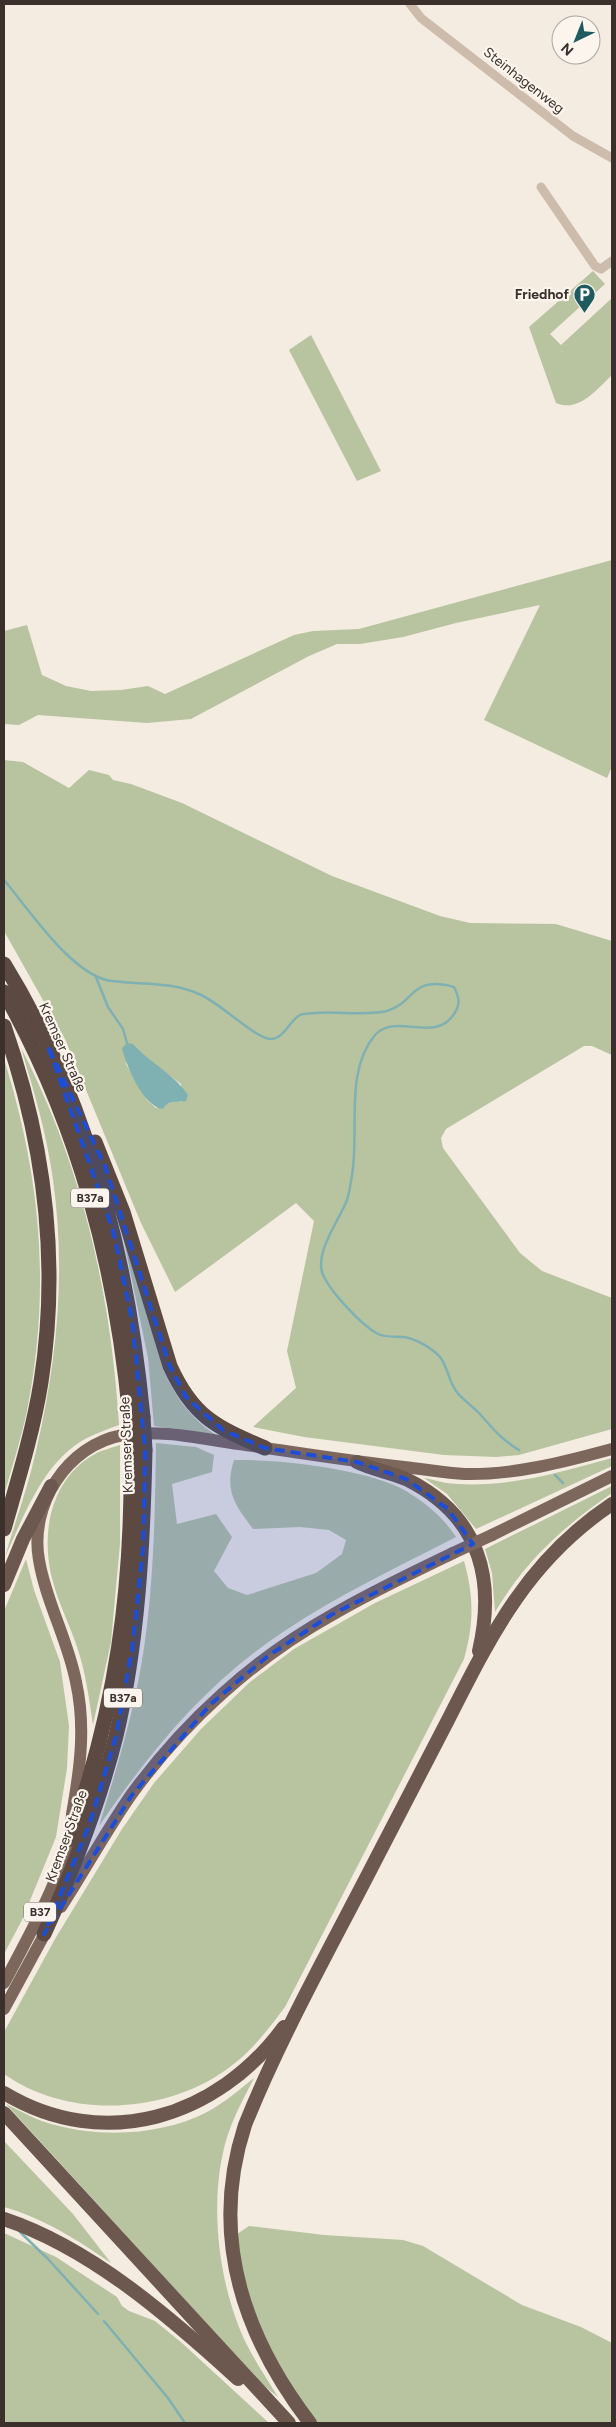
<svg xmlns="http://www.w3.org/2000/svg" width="616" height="2427" font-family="Figtree,sans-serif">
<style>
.green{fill:#b8c4a0;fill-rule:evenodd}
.water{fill:#7fb0b2}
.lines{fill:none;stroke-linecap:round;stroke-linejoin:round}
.stream{stroke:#7fb0b2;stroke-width:2.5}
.minor{stroke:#cdbbac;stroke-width:9}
.primary{stroke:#7d675c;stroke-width:12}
.trunk{stroke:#6c584f;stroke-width:14}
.motorway{stroke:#5c4a42;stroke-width:15}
.primary-bridge{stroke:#7d675c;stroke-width:12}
.motorway-bridge{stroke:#5c4a42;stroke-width:15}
.marked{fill:#1d4ed8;fill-opacity:0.2;stroke:#1d4ed8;stroke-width:4;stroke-dasharray:10 6;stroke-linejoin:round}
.labels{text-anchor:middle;stroke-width:4.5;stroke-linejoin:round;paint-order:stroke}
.shield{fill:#fbf5ee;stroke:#756b66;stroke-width:1}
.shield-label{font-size:12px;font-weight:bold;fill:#3b302b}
.street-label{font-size:14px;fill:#3b302b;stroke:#fbf5ee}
.poi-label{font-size:14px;font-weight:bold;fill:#3b302b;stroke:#fbf5ee;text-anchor:end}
</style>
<rect width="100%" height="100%" fill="#f4ebe1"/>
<!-- green -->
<g class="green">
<path d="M593,271L605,284L550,334L561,345L612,298V375C597,389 579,413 556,403L529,327Z"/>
<polygon points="311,335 381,471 357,481 289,350"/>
<polygon points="612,560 612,767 607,778 484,720 540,605 456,623 403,637 360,644 337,644 309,656 191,719 147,723 38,715 19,725 4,724 4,631 27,625 42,675 66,686 91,691 121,690 148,686 165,694 294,635 313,631 359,629"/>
<path d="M4,760L23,762L69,788L89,770L109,775L113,780L131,784L182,803L332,876L440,916L470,923L556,924L612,941V1055L592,1046H584L446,1129L441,1138L443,1148L520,1253L542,1271L612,1298V1429L519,1455L496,1457L444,1455L304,1437L253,1427L296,1388L287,1351L314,1221L296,1203L175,1292L141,1223L65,1039L4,931ZM133,1044L143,1056L181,1084L182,1102L174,1101L156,1108L147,1100L126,1064Z"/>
<path d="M21,1048C82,1165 111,1294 119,1425C108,1429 97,1433 87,1438C44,1460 24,1516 5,1557C15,1522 28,1487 36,1451C57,1362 66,1272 53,1180C47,1135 34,1091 21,1048Z"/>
<path d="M4,1059C41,1178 51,1288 27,1411C21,1439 12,1467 4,1495Z"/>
<path d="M122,1232L163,1369C175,1396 190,1418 216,1435L154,1426L148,1358Z"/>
<path d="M156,1443L196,1447L214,1455L212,1472L172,1484L177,1524L216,1514L232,1537L214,1571L228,1588L247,1595L316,1573L342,1554L346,1540L329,1530L300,1527L253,1529C235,1505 224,1491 234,1460C277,1459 369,1469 406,1491C426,1503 443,1517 456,1537C398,1567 338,1595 283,1632C206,1683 151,1750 99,1826C117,1768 135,1709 144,1648C154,1580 155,1512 156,1443Z"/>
<path d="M120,1445V1544L111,1642L93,1725C89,1699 86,1674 78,1650C71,1627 59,1605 53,1582C40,1537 49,1479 95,1454C102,1450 112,1448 120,1445Z"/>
<path d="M612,1458V1466L476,1529L447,1494L424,1478C435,1480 446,1484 458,1484C510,1487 562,1472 612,1458Z"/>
<path d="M612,1486V1493C563,1527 526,1560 495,1612L492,1573L485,1549Z"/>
<polygon points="26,1559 34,1590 60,1662 69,1726 67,1768 56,1837 22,1920 4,1954 4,1611"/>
<path d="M464,1561C474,1597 474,1623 464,1659L285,2007C270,2027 255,2047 235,2063C173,2114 70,2121 4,2074V2032L55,1939L122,1829L154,1783L201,1729L250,1682L294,1649L375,1603Z"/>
<path d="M254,2078C246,2094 237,2110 231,2126C206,2190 217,2285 247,2345C256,2363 268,2380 278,2397L263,2385L6,2104C22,2112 38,2121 55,2125C103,2138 163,2135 207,2112C224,2103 239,2090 254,2078Z"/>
<path d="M4,2141L73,2214L111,2263C76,2239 45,2219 4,2207Z"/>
<polygon points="249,2226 324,2235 403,2240 423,2246 522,2305 581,2327 612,2343 612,2423 314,2423 256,2326 234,2236"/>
<polygon points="4,2233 56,2257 117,2297 122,2306 129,2311 155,2321 182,2343 269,2423 4,2423"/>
</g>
<!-- water -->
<path class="water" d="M127,1043L133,1044C150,1063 174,1074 188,1095L186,1101C176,1103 169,1099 163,1109C143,1107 126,1065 122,1048Z"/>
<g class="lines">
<!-- stream -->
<g class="stream">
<path d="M4,880C29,909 73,977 112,981C144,985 171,981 201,995C220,1003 256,1039 271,1039C285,1038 289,1021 300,1015C304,1013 310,1014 315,1013C338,1011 365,1016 387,1011C415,1003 410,975 454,987C459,997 461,1004 454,1014C435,1044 396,1012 375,1035C343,1073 361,1135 351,1181C350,1187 349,1194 347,1200C339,1221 312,1255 324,1277C332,1293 361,1325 378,1334C386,1338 396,1336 404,1337C416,1339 432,1348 440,1357C448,1367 448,1380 456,1391C462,1399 471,1405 478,1412C492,1427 499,1438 519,1450"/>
<polyline points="96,977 108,1007 123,1029 127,1043"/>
<polyline points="555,1475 563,1483"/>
<polyline points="20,2232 48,2259 98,2314"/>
<polyline points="104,2321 168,2398 185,2423"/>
</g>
<!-- minor -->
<g class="minor">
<polyline points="410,4 421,18 573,136 612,158"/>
<polyline points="541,187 595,266 601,269 612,261"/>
</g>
<!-- primary -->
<g class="primary">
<polyline points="492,1535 612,1476"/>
<path d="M61,1907C85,1870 106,1831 131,1795C184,1722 253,1659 332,1615C371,1592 412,1573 453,1553"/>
<path d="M4,1983C28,1938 54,1891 69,1842C72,1833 71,1823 72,1814C80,1769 86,1727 76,1682C68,1640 46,1602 39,1560C29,1505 67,1445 123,1435C161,1429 202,1439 239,1444C294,1452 349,1461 404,1467C424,1469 445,1473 465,1474C515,1475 564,1462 612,1449"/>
<polyline points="4,2009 49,1926"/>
</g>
<!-- trunk -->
<g class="trunk">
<path d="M357,1462C373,1470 391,1472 408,1480C479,1516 496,1578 479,1651"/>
<polyline points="4,1585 23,1539 51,1486"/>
<path d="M4,2093C104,2153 217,2118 284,2027"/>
<polyline points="4,2113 289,2423"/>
<path d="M4,2219C91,2248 170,2317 238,2379"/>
<path d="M310,2423C242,2334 209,2235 245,2125C282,2033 332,1945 377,1857C400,1812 424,1766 448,1720C492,1633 528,1560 612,1504"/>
</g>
<!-- motorway -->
<g class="motorway">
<path d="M4,964C88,1100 128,1259 143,1417"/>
<path d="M4,992C79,1125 116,1267 130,1418"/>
<path d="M4,1026C44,1141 60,1261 41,1382C33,1432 18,1480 4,1529"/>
<path d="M95,1142L123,1212L170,1366C193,1417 216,1427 265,1448"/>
<path d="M70,1839C116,1707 133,1591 131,1451"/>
<path d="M44,1934C73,1870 99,1804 116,1736C138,1642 143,1546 145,1450"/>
</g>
<!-- primary-bridge -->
<polyline class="primary-bridge" points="453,1553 492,1535"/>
<!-- motorway-bridge -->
<g class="motorway-bridge">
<polyline points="143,1417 145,1450"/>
<polyline points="130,1418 131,1451"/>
</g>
</g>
<!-- marked area -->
<path class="marked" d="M49,1049L105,1166L170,1366L186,1397L223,1430L265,1448L357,1462L406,1479L448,1509L473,1544L331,1615L268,1656L211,1704L132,1795L44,1934L89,1825L116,1736L132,1649L143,1548L145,1450L132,1320L113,1231Z"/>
<!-- icons -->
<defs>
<symbol id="parking-pin" viewBox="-11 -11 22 30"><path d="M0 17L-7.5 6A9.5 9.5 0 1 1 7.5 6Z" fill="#1f5a5e" stroke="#fbf5ee"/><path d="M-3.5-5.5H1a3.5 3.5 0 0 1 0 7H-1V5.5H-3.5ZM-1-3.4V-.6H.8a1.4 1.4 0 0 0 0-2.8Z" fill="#fff"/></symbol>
</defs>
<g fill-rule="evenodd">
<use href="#parking-pin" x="572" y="282" width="25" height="34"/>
</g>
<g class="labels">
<!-- shield labels -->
<g class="shield">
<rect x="71" y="1188.5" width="38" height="19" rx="4"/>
<rect x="104" y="1688.5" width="38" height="19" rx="4"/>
<rect x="24" y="1902.5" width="32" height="19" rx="4"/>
</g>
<g class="shield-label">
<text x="90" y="1202">B37a</text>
<text x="123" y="1702">B37a</text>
<text x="40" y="1916">B37</text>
</g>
<!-- street labels -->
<g class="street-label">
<text transform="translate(524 80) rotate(38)" y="5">Steinhagenweg</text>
<text transform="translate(63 1047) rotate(66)" y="5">Kremser Straße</text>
<text transform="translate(126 1445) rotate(-92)" y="5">Kremser Straße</text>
<text transform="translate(66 1836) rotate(-70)" y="5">Kremser Straße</text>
</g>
<!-- poi labels -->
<g class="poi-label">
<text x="569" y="299">Friedhof</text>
</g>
</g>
<!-- border -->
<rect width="616" height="2427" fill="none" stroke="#3b302b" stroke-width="10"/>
<!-- north arrow -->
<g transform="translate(576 40) rotate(223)"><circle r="24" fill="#fbf5ee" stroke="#aea6a0"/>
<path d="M0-4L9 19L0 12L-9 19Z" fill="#1f5a5e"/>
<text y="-8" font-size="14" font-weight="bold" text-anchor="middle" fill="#3b302b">N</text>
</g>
</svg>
